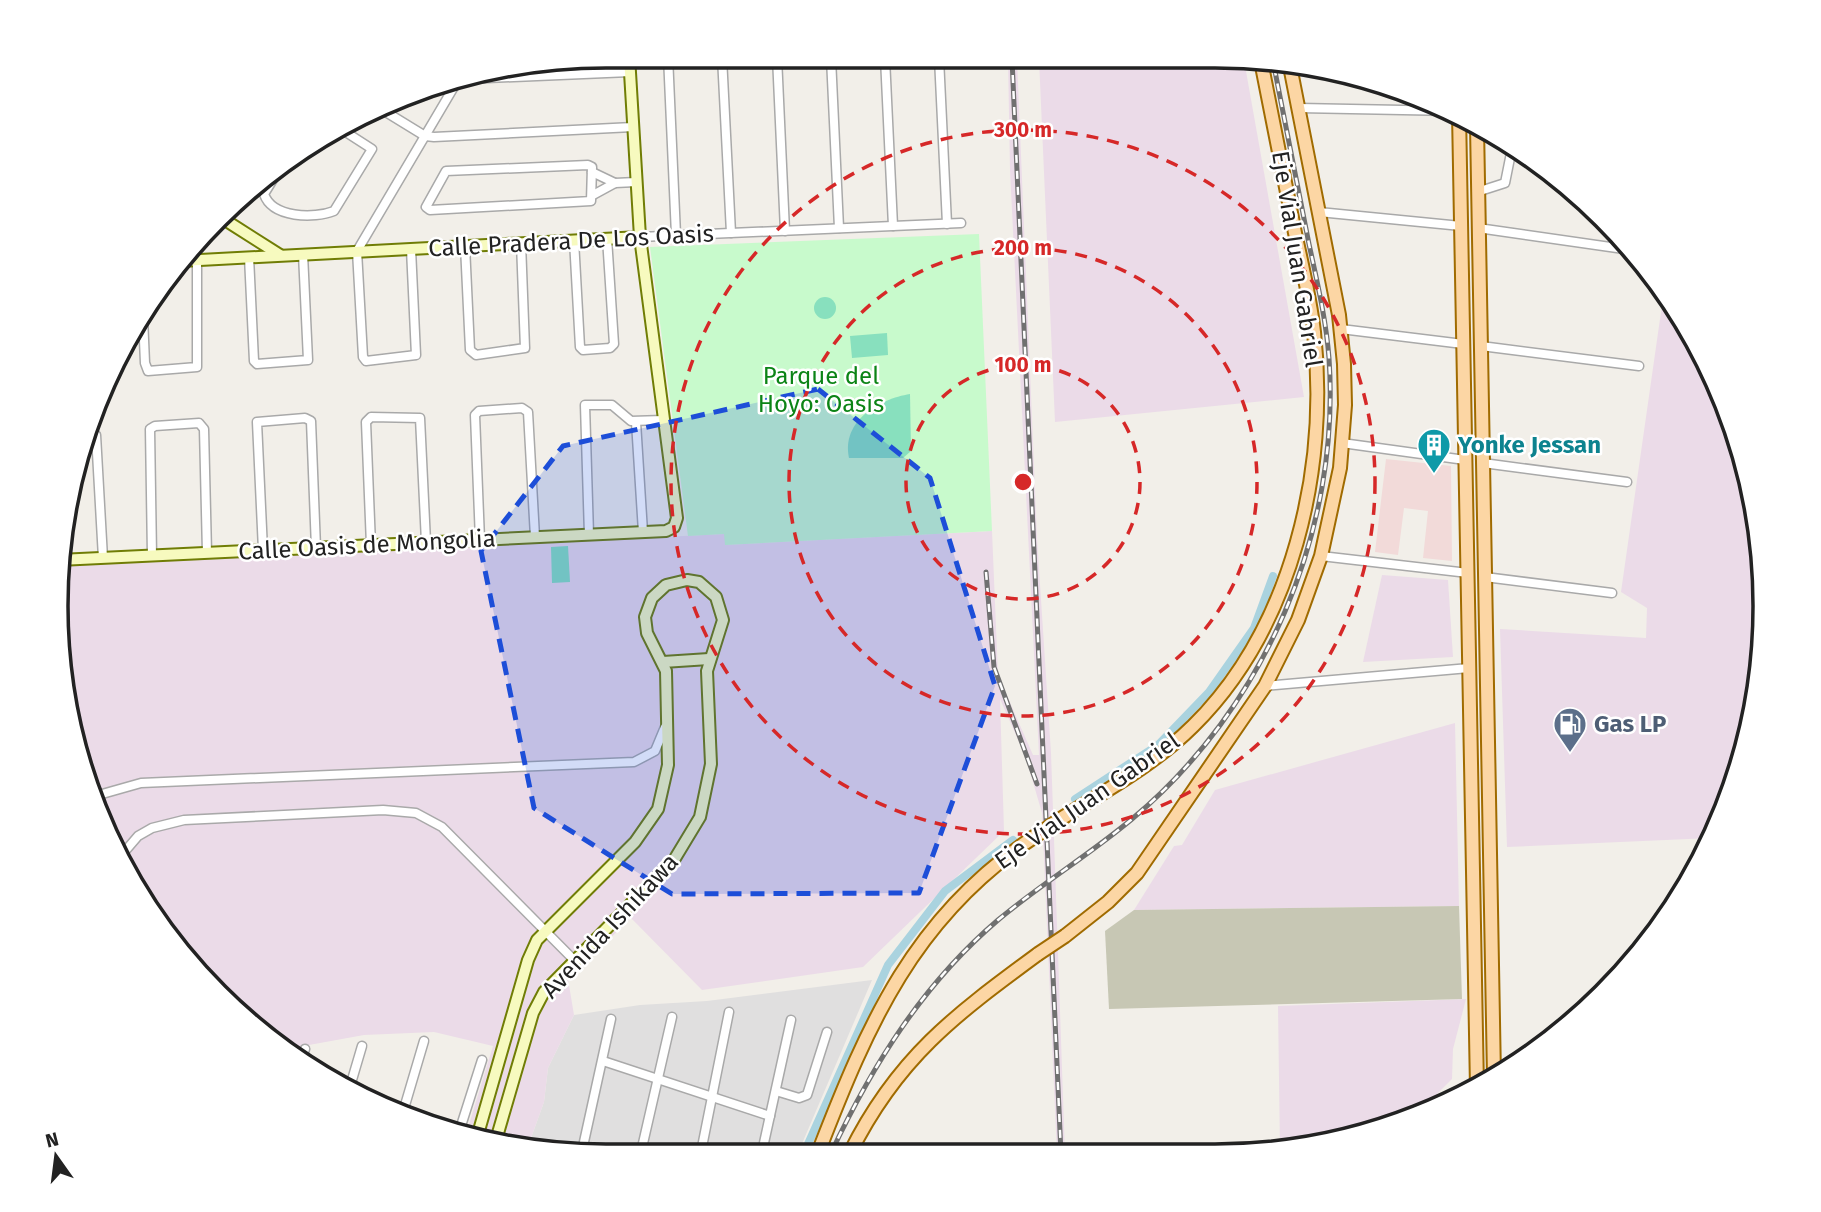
<svg xmlns="http://www.w3.org/2000/svg" width="1821" height="1212" font-family="'Fira Sans',sans-serif">
<style>
.residential{fill:#e0dfdf}
.commercial{fill:#f2dad9}
.industrial{fill:#ebdbe8}
.construction{fill:#c7c7b4}
.park{fill:#c8facc}
.pitch{fill:#88e0be}
.lines{fill:none;stroke-linecap:round;stroke-linejoin:round}
.stream{stroke:#aad3df;stroke-width:2.5}
.canal{stroke:#aad3df;stroke-width:8}
.street-casing{stroke:#a9a9a9;stroke-width:11}
.secondary-casing{stroke:#707d05;stroke-width:14}
.primary-casing{stroke:#a06b00;stroke-width:16}
.street{stroke:#fff;stroke-width:8}
.secondary{stroke:#f7fabf;stroke-width:10}
.primary{stroke:#fcd6a4;stroke-width:12}
.rail-casing{stroke:#707070;stroke-width:5}
.rail{stroke:#fff;stroke-width:2.5;stroke-dasharray:8;stroke-linecap:butt}
.primary-bridge-casing{stroke:#a06b00;stroke-width:16;stroke-linecap:butt}
.primary-bridge{stroke:#fcd6a4;stroke-width:12}
.marked{fill:#1d4ed8;fill-opacity:0.2;stroke:#1d4ed8;stroke-width:5;stroke-dasharray:14 9;stroke-linejoin:round}
.ring{fill:none;stroke:#d62828;stroke-width:3.5;stroke-dasharray:12 9}
.labels{text-anchor:middle;stroke-width:5;stroke-linejoin:round;paint-order:stroke}
.street-label{font-size:24px;fill:#222;stroke:#fff}
.park-label{font-size:24px;fill:#0c8416;stroke:#fff}
.culture-label{font-size:24px;font-weight:bold;fill:#0d838f;stroke:#fff;text-anchor:start}
.service-label{font-size:24px;font-weight:bold;fill:#4e5e75;stroke:#fff;text-anchor:start}
.rim{fill:none;stroke:#222;stroke-width:3.5}
.centre{fill:#d62828;stroke:#fff;stroke-width:3.5}
.ring-label{font-size:21px;text-anchor:middle;font-weight:bold;fill:#d62828;stroke:#fff;stroke-width:5;stroke-linejoin:round;paint-order:stroke}
</style>
<rect width="100%" height="100%" fill="#f2efe9"/>
<!-- residential -->
<polygon class="residential" points="872,980 798,1153 527,1149 544,1102 548,1068 574,1015 640,1005 707,1001"/>
<!-- commercial -->
<polygon class="commercial" points="1386,459 1451,466 1452,561 1423,558 1428,511 1404,508 1398,555 1375,552"/>
<!-- industrial -->
<g class="industrial">
<polygon points="1008,59 1017,59 1037,538 1051,753 1065,1154 1057,1154 1042,813 1026,758 1000,699 1004,831 863,967 702,990 631,918 568,979 574,1015 548,1068 544,1102 527,1149 467,1131 493,1046 434,1032 364,1035 287,1049 243,1019 130,881 75,748 58,566 725,534 725,545 992,531 998,675 1033,755 1039,755 1010,170"/>
<polygon points="1039,59 1244,60 1304,397 1055,422"/>
<polygon points="1664,291 1708,363 1746,464 1764,570 1760,678 1736,783 1711,838 1507,847 1500,629 1646,638 1647,608 1621,592"/>
<polygon points="1382,575 1448,580 1453,657 1363,662"/>
<polygon points="1455,723 1459,906 1134,910 1174,846 1182,845 1215,790"/>
<polygon points="1466,999 1453,1049 1452,1079 1433,1098 1434,1109 1357,1137 1280,1150 1278,1006"/>
</g>
<!-- construction -->
<polygon class="construction" points="1459,906 1462,999 1109,1009 1105,931 1134,910"/>
<!-- park -->
<polygon class="park" points="979,234 992,531 725,545 724,534 688,536 650,247"/>
<!-- pitch -->
<g class="pitch">
<circle cx="825" cy="308" r="11"/>
<polygon points="887,333 888,355 852,358 850,336"/>
<path d="M910,394L911,451L903,458H849C841,421 879,399 910,394Z"/>
<polygon points="568,546 570,582 552,583 551,547"/>
</g>
<g class="lines">
<!-- stream -->
<polyline class="stream" points="980,59 981,66"/>
<!-- canal -->
<g class="canal">
<polyline points="1075,799 1158,745 1209,692 1254,628 1273,576"/>
<polyline points="804,1153 888,965 945,891 1013,840"/>
</g>
<defs>
<g id="street">
<polyline points="668,56 676,235"/>
<polyline points="722,57 731,233"/>
<polyline points="777,57 785,231"/>
<polyline points="831,58 839,228"/>
<polyline points="885,58 893,226"/>
<polyline points="939,58 947,224"/>
<polyline points="465,79 630,72"/>
<polyline points="1299,108 1454,111"/>
<polyline points="381,109 425,136 434,137 633,127"/>
<polygon points="588,165 592,167 591,201 430,210 426,207 446,171"/>
<path d="M280,168L264,194C272,218 314,219 334,211L372,149L341,129"/>
<polyline points="592,172 615,183"/>
<polyline points="1477,192 1505,183 1512,148"/>
<polyline points="593,195 615,183 636,182"/>
<polyline points="1319,212 1461,226"/>
<polyline points="1478,228 1631,250"/>
<polyline points="640,237 961,223"/>
<polyline points="574,240 580,347 583,350 610,348 614,344 607,238"/>
<polyline points="465,246 470,350 476,355 525,348 521,243"/>
<polyline points="411,249 416,355 366,361 363,357 357,251 458,80"/>
<polyline points="249,257 254,361 257,364 308,360 303,254"/>
<polyline points="143,317 145,363 148,371 197,367 197,260"/>
<polyline points="1341,329 1463,344"/>
<polyline points="1481,346 1639,366"/>
<polyline points="636,422 643,532"/>
<polyline points="90,430 96,435 103,558"/>
<polyline points="1342,443 1465,460"/>
<polyline points="1483,463 1627,482"/>
<polyline points="589,535 585,405 612,405 631,421 663,420"/>
<polyline points="480,540 475,415 479,411 522,408 528,412 535,537"/>
<polyline points="371,545 366,422 371,417 420,418 426,542"/>
<polyline points="263,550 257,422 305,418 311,421 316,548"/>
<polyline points="152,556 150,429 155,426 199,423 204,429 207,553"/>
<polyline points="1321,556 1468,573"/>
<polyline points="1485,577 1612,593"/>
<polyline points="1265,686 1469,668"/>
<polyline points="95,796 141,783 634,762 655,751 665,727"/>
<polyline points="120,857 138,836 152,828 184,820 383,810 416,813 442,827 573,959"/>
<polyline points="302,1058 305,1049"/>
<polyline points="603,1061 770,1116"/>
<polyline points="349,1090 362,1046"/>
<polyline points="776,1091 799,1098 807,1095 827,1032"/>
<polyline points="403,1112 424,1041"/>
<polyline points="460,1129 482,1060"/>
<polyline points="582,1151 611,1019"/>
<polyline points="641,1152 672,1017"/>
<polyline points="701,1152 729,1012"/>
<polyline points="762,1152 791,1020"/>
</g>
<g id="secondary">
<polyline points="225,220 280,255"/>
<polyline points="181,261 640,237"/>
<polyline points="59,560 666,531 674,527 677,518 640,237 629,56"/>
<polyline points="663,662 709,659"/>
<polyline points="478,1134 528,960 537,940 635,842 658,809 668,765 666,671 647,633 645,617 652,598 666,585 687,580 699,582 716,597 723,620 707,671 711,764 700,817 674,860 544,992 533,1013 496,1140"/>
</g>
<g id="primary">
<polyline points="1459,113 1477,1088"/>
<polyline points="1477,126 1494,1077"/>
<path d="M1059,820C1105,791 1155,764 1193,726C1293,627 1329,468 1314,332C1310,298 1302,265 1295,233C1284,175 1272,118 1261,61"/>
<polyline points="1065,936 1108,902 1137,873 1265,686 1298,620 1321,556 1340,468 1345,405 1344,364 1339,315 1289,61"/>
<path d="M818,1153C868,1024 914,916 1034,837"/>
<path d="M850,1153C897,1058 955,1015 1038,954"/>
</g>
</defs>
<!-- street casing -->
<use href="#street" class="street-casing"/>
<!-- secondary casing -->
<use href="#secondary" class="secondary-casing"/>
<!-- primary casing -->
<use href="#primary" class="primary-casing"/>
<!-- street -->
<use href="#street" class="street"/>
<!-- secondary -->
<use href="#secondary" class="secondary"/>
<!-- primary -->
<use href="#primary" class="primary"/>
<defs>
<g id="rail">
<polyline points="1012,59 1061,1154"/>
<polyline points="986,572 994,667 1037,784"/>
<path d="M831,1153C873,1064 923,984 998,920C1041,884 1089,855 1132,819C1265,708 1341,531 1329,358C1326,319 1317,281 1309,244C1297,183 1285,122 1273,61"/>
</g>
</defs>
<!-- rail casing -->
<use href="#rail" class="rail-casing"/>
<!-- rail -->
<use href="#rail" class="rail"/>
<defs>
<g id="primary-bridge">
<polyline points="1034,837 1059,820"/>
<polyline points="1038,954 1065,936"/>
</g>
</defs>
<!-- primary-bridge casing -->
<use href="#primary-bridge" class="primary-bridge-casing"/>
<!-- primary-bridge -->
<use href="#primary-bridge" class="primary-bridge"/>
</g>
<!-- marked area -->
<path class="marked" d="M818,389L930,478L995,686L919,893L672,894L534,808L481,551L563,446Z"/>
<!-- distance rings -->
<g class="ring">
<circle cx="1023" cy="482" r="117"/>
<circle cx="1023" cy="482" r="234"/>
<circle cx="1023" cy="482" r="352"/>
</g>
<!-- icons -->
<defs>
<symbol id="building-pin" viewBox="-11 -11 22 30"><path d="M0 17L-7.5 6A9.5 9.5 0 1 1 7.5 6Z" fill="#0f9aa8" stroke="#fff"/><path d="M-4-6H4V6H1V3H-1V6H-4ZM-2.5-4.3h1.7v1.8h-1.7ZM.8-4.3h1.7v1.8H.8ZM-2.5-1h1.7V.8h-1.7ZM.8-1h1.7V.8H.8Z" fill="#fff"/></symbol>
<symbol id="fuel-pin" viewBox="-11 -11 22 30"><path d="M0 17L-7.5 6A9.5 9.5 0 1 1 7.5 6Z" fill="#5c6f8a" stroke="#fff"/><path d="M-5.5-6h7V0h2V4h1.3V-2.5L3-4.5l.8-.8L6-3V5H2.5V1h-1V6h-7ZM-4.2-4.7v3.2H.2V-4.7Z" fill="#fff"/></symbol>
</defs>
<g fill-rule="evenodd">
<use href="#building-pin" x="1415" y="426" width="38" height="52"/>
<use href="#fuel-pin" x="1551" y="705" width="38" height="52"/>
</g>
<g class="labels">
<!-- street labels -->
<g class="street-label">
<text transform="translate(571 241) rotate(-3)" y="8">Calle Pradera De Los Oasis</text>
<text transform="translate(1297 259) rotate(81)" y="8">Eje Vial Juan Gabriel</text>
<text transform="translate(367 545) rotate(-3)" y="8">Calle Oasis de Mongolia</text>
<text transform="translate(1087 801) rotate(-35)" y="8">Eje Vial Juan Gabriel</text>
<text transform="translate(610 926) rotate(-47)" y="8">Avenida Ishikawa</text>
</g>
<!-- park labels -->
<g class="park-label">
<text x="821" y="384">Parque del<tspan x="821" dy="28">Hoyo: Oasis</tspan></text>
</g>
<!-- culture labels -->
<g class="culture-label">
<text x="1458" y="453">Yonke Jessan</text>
</g>
<!-- service labels -->
<g class="service-label">
<text x="1594" y="732">Gas LP</text>
</g>
</g>
<!-- crop -->
<path d="M0 0H1821V1212H0ZM606 68H1215A538 538 0 0 1 1753 606V606A538 538 0 0 1 1215 1144H606A538 538 0 0 1 68 606V606A538 538 0 0 1 606 68Z" fill="#fff" fill-rule="evenodd"/>
<path class="rim" d="M606 68H1215A538 538 0 0 1 1753 606V606A538 538 0 0 1 1215 1144H606A538 538 0 0 1 68 606V606A538 538 0 0 1 606 68Z"/>
<circle cx="1023" cy="482" r="10" class="centre"/>
<g class="ring-label">
<text x="1023" y="137">300 m</text>
<text x="1023" y="255">200 m</text>
<text x="1023" y="372">100 m</text>
</g>
<!-- north arrow -->
<g transform="translate(56 1156) rotate(346)" stroke="#ffffff" stroke-width="5" paint-order="stroke">
<path d="M0-5L12 26L0 18L-12 26Z" fill="#222222"/>
<text y="-10" font-size="19" font-weight="bold" text-anchor="middle" fill="#222222">N</text>
</g>
</svg>
